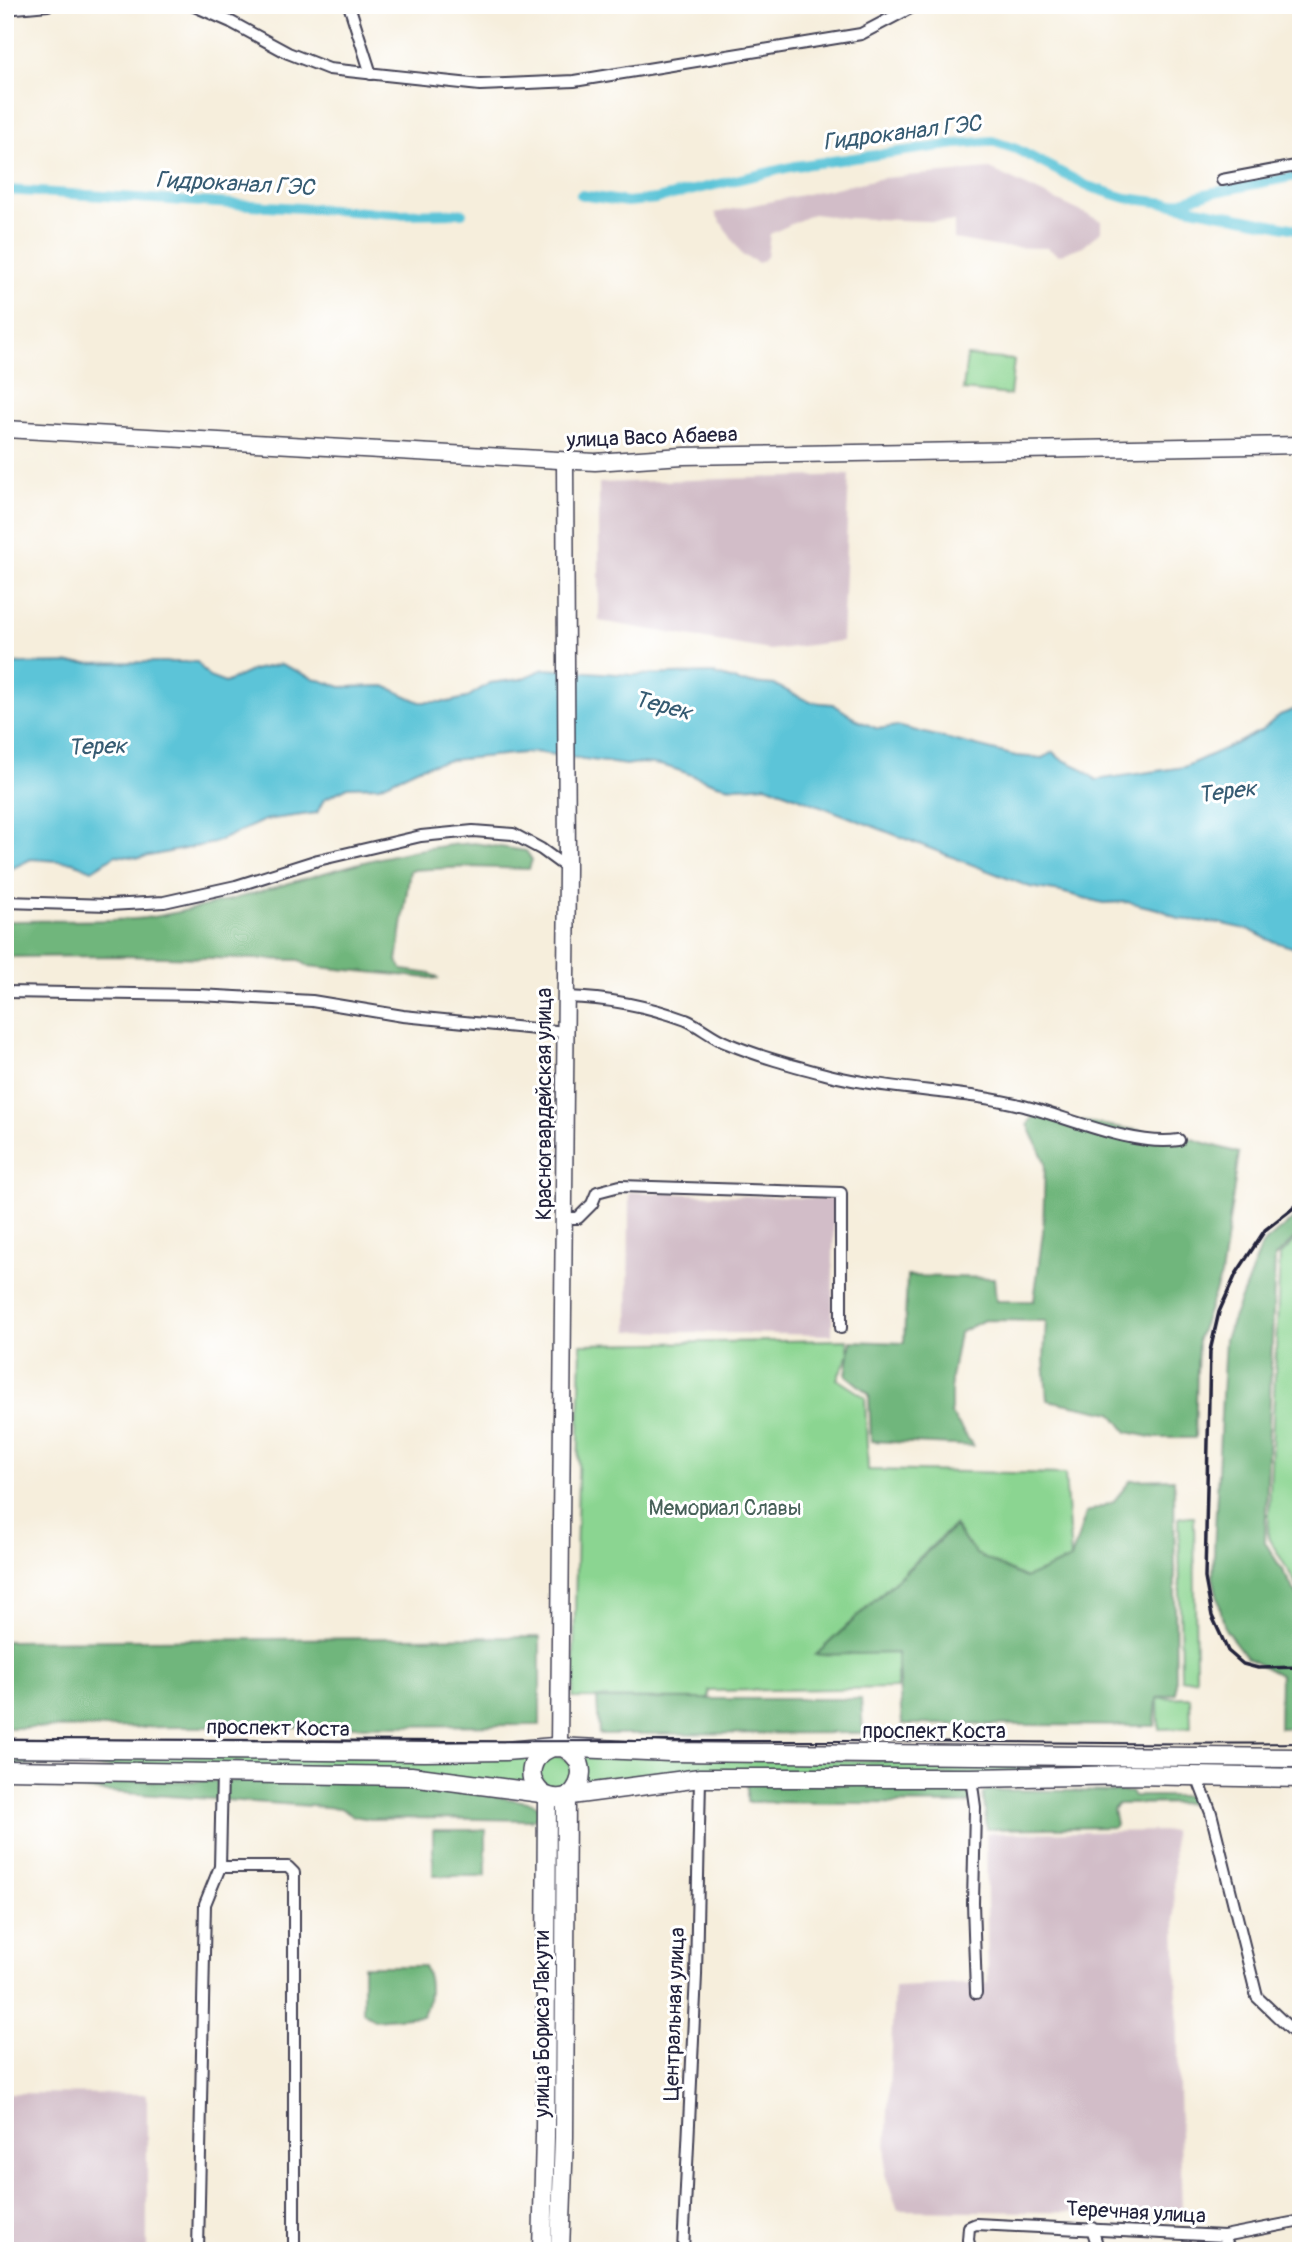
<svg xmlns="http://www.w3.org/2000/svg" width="1306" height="2256" font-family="Pangolin,sans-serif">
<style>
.industrial{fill:#d2bdc8}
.green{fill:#8bd591;stroke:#567c66;stroke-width:2}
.forest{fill:#70b67b;stroke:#496c5b;stroke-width:2}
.water{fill:#5cc4d8;stroke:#3f738a;stroke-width:2}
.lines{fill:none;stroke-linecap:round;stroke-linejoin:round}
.canal{stroke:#5cc4d8;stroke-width:10}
.street-casing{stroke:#424153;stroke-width:14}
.secondary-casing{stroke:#424153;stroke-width:19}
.primary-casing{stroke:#424153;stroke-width:21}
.street{stroke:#fff;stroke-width:10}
.secondary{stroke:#fff;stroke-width:16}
.primary{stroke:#fff;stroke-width:18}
.tram{stroke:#22223b;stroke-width:2}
.rail{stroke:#22223b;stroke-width:3.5}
.labels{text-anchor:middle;stroke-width:6;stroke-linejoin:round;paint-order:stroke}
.street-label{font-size:21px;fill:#22223b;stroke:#fff}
.park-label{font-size:21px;fill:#476159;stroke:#fff}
.water-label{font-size:23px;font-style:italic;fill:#365b72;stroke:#fff}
</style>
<rect width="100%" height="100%" fill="#fff"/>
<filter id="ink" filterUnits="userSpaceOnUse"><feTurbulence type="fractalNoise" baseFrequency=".0143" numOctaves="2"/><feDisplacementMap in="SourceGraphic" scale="14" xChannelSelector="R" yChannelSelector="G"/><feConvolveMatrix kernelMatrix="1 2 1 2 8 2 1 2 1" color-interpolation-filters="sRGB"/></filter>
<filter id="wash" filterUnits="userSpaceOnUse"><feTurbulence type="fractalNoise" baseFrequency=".00686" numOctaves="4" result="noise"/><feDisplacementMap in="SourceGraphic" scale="28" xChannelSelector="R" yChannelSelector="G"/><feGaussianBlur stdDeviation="1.57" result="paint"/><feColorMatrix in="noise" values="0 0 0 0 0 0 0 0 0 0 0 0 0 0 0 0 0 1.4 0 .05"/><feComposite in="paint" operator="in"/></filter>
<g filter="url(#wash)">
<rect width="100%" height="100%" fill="#f6eedc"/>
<!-- industrial -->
<g class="industrial">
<polygon points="990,169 1101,221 1101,231 1083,246 1059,255 1047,248 999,247 954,239 954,222 847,218 813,214 770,234 767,257 759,263 742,255 715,213 883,178"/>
<polygon points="849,475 842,641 770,650 599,621 599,483"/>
<polygon points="629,1192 834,1199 832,1335 628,1331"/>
<polygon points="1173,1831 1182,2214 898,2210 885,2174 894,1987 988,1983 986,1833"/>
<polygon points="5,2093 147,2094 147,2251 5,2251"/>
</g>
<!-- green -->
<g class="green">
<polygon points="967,356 1014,360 1010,395 963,390"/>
<polygon points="1301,1236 1301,1592 1268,1537 1280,1255"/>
<polygon points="847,1340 849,1354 837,1379 865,1397 868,1470 1065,1474 1071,1559 1026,1578 975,1554 954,1525 817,1654 897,1653 897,1688 709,1691 709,1699 573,1698 581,1344"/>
<polygon points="1179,1517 1194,1517 1196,1679 1181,1680"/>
<polygon points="1190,1697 1191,1728 1159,1729 1158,1698"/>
<polygon points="5,1754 531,1755 527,1782 5,1764"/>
<polygon points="581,1755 1124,1765 1123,1770 582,1788"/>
<circle cx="556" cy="1772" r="16"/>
</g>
<!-- forest -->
<g class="forest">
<path d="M474,843L526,851L532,860L529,869L469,867L410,870L397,961L403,970L431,974L439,979L308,966L299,960L120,956L5,957V921C48,920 91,922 134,919C155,918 177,912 197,908C291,887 377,849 474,843Z"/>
<polygon points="1035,1114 1192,1139 1239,1153 1221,1276 1198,1338 1195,1438 1156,1438 1127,1432 1112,1413 1047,1400 1044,1359 1046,1321 984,1320 959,1333 951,1378 951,1414 973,1446 871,1441 869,1394 846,1375 851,1341 904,1343 907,1276 994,1278 996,1301 1034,1301 1043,1232 1045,1162 1028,1124"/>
<polygon points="1301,1215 1301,1233 1275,1257 1265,1542 1301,1601 1301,1728 1279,1728 1280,1675 1247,1658 1225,1629 1213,1577 1215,1529 1225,1339 1262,1245 1293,1219"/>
<polygon points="1174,1479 1176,1693 1157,1698 1155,1726 902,1724 897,1653 816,1655 954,1527 976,1554 1025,1578 1071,1559 1086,1513 1113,1502 1131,1480"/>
<polygon points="540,1637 540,1725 5,1728 5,1641"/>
<polygon points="597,1699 861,1699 863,1733 599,1734"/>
<polygon points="39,1781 409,1781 533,1803 538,1806 539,1812 535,1819 529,1820 427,1818 371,1819 353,1816 340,1808 39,1787"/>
<polygon points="747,1783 968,1785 971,1802 964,1804 747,1802"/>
<polygon points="989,1790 1131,1792 1134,1796 1200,1796 1202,1803 1118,1804 1113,1809 1116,1824 1114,1827 987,1829 983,1793"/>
<rect x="433" y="1830" width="53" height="46"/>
<path d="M363,1966H424C431,1981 431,2001 422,2016L374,2020L363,2012Z"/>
</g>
<!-- water -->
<path class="water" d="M161,662H197L209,677L225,683L253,670L281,664L310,677L341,687L385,686L420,702H448L466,698L490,683L521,679L544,669L633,675L711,673L740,682L775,685L810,702L833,704L859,721L878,729L897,726L1016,756L1042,758L1054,752L1059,758L1081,768L1096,780L1184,767L1235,744L1262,730L1280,715L1301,707V950L1269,940L1250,930L1218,923L1179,919L1162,910L1127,902L1103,903L1061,892L1030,887L766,785C752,786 735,789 721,785C691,777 658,757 626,765L534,752L451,760L421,767L380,786L348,787L324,799L317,813L265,820L214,843L139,858L116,855L92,870L73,862L31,859L5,872V664Z"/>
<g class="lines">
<!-- canal -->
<g class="canal">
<polyline points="5,190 397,214 462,213"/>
<polyline points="581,195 627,202 656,199 795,166 956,144 992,141 1016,149 1087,186 1126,198 1173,204 1205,194 1301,175"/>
<polyline points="1177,205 1301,230"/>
</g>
</g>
</g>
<g filter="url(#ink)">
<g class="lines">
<defs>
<g id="street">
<polyline points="192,5 231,22 288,53 329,69 480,85 574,81 861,34 916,5"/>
<polyline points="349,5 371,74"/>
<polyline points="5,9 48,5"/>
<polyline points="1222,180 1301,165"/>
<polyline points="5,902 109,905 164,902 236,886 318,860 421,836 473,831 513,834 541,849 567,868"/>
<polyline points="5,992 199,995 312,1001 403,1016 566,1032"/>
<path d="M566,997C605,998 648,1006 686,1020C700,1026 713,1038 727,1043C760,1057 795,1066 829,1075C893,1091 961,1090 1024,1106C1070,1118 1133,1147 1179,1140"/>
<polyline points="565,1218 578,1218 592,1204 597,1192 620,1186 841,1193 841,1328"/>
<polyline points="1197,1777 1211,1813 1257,1997 1301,2039"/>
<polyline points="971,1778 975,1807 973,1903 976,1993"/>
<polyline points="220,1867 288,1867 294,1873 294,2251"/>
<polyline points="1092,2228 1099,2251"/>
<polyline points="1224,2236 1230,2251"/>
<polyline points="198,2251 205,1904 220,1867 222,1772"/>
<polyline points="683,2251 696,1975 700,1778"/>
<polyline points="971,2251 968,2240 969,2227 976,2224 1224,2236 1301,2221"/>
</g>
<g id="secondary">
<polyline points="5,429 595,462 683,456 1301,445"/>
<polyline points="559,1747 567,868 565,461"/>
</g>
<g id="primary">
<polyline points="5,1748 425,1752 505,1751 554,1747 670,1752 1301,1758"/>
<path d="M5,1770L411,1776L541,1793C550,1799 561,1800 571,1795C585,1780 585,1760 566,1749"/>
<path d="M541,1793C525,1777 530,1757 550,1748"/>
<polyline points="571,1795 700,1778 971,1778 1133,1775 1301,1778"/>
<polyline points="542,2251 545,2136 547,1797"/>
<polyline points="560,2251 564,2137 566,1797"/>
</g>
</defs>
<!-- street casing -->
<use href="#street" class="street-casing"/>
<!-- secondary casing -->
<use href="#secondary" class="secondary-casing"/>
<!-- primary casing -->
<use href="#primary" class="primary-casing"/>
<!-- street -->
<use href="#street" class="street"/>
<!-- secondary -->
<use href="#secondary" class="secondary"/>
<!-- primary -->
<use href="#primary" class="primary"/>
<!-- tram -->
<path class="tram" d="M5,1739C285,1742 565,1741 845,1741C997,1741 1149,1745 1301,1743"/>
<!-- rail -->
<polyline class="rail" points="1301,1202 1265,1230 1236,1274 1219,1312 1210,1351 1205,1578 1212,1616 1228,1651 1243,1664 1258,1668 1301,1667"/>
</g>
</g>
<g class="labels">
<!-- street labels -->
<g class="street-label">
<text transform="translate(652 437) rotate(-2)" y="7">улица Васо Абаева</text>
<text transform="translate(544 1104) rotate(-90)" y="7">Красногвардейская улица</text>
<text transform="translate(278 1728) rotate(1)" y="7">проспект Коста</text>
<text x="934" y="1738">проспект Коста</text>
<text transform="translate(674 2014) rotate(-88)" y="7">Центральная улица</text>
<text transform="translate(542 2024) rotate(-90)" y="7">улица Бориса Лакути</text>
<text transform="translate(1136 2212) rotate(3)" y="7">Теречная улица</text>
</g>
<!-- park labels -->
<g class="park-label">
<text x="725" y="1515">Мемориал Славы</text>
</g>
<!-- water labels -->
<g class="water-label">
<text transform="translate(902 132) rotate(-7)" y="8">Гидроканал ГЭС</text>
<text transform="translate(235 183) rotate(3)" y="8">Гидроканал ГЭС</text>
<text transform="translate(663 705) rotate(15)" y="8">Терек</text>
<text transform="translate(97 746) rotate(-2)" y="8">Терек</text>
<text transform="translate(1227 791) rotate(-7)" y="8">Терек</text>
</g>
</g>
<!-- margin -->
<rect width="1306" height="2256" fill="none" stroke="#fff" stroke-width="28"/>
</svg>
